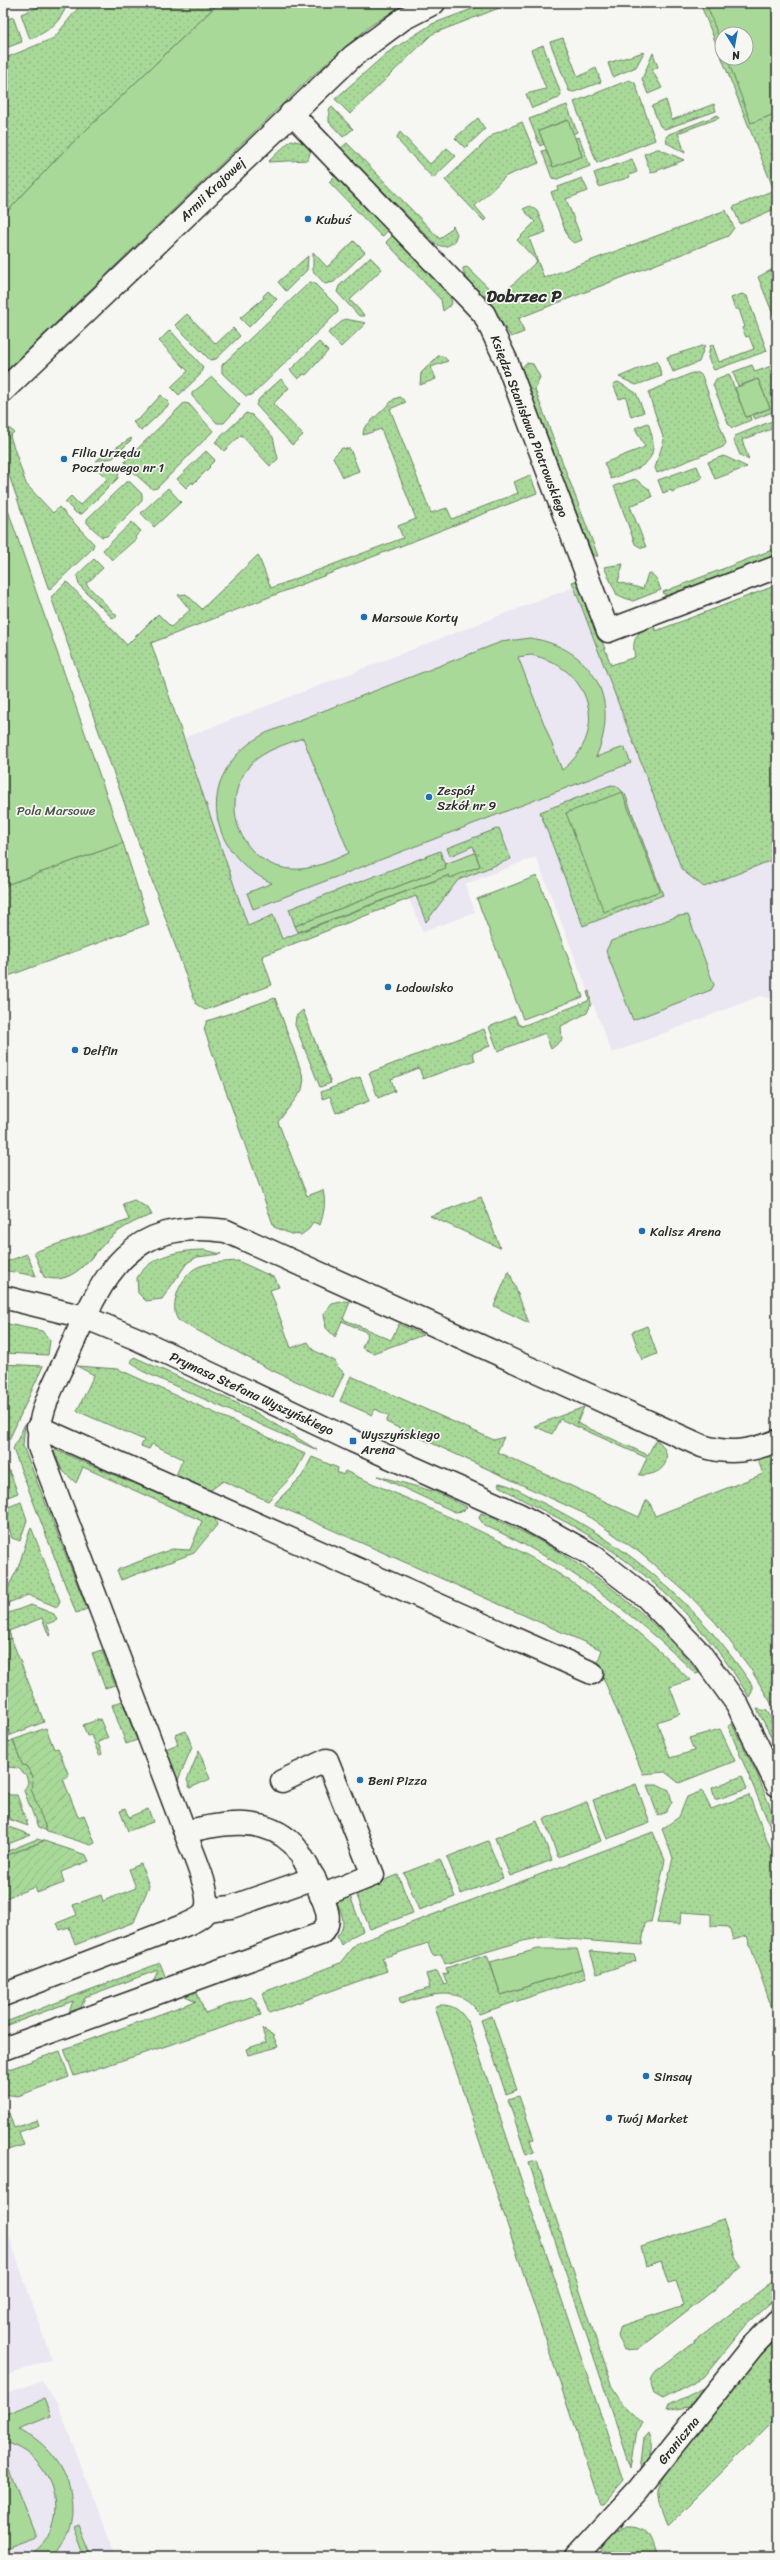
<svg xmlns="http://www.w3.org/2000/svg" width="780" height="2560" font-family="Sriracha,sans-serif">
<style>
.built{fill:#eae6f2}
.grass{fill:url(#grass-dots);stroke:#6a8262;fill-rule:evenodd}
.park{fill:#a8d999;stroke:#6a8262;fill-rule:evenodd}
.garden{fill:url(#garden-furrows);stroke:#6a8262}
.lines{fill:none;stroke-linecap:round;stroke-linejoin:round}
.minor-casing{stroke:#2b2b2b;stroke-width:25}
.minor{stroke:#f6f6f2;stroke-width:22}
.poi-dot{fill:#1f6fb2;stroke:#f6f6f2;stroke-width:1.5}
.labels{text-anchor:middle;stroke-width:3.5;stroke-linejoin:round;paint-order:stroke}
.street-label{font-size:13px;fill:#2b2b2b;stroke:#f6f6f2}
.poi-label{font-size:13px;fill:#2b2b2b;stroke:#f6f6f2;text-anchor:start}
.park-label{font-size:13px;fill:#4a5646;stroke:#f6f6f2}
.district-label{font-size:17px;font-weight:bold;fill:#2b2b2b;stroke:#f6f6f2}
</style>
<defs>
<pattern id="grass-dots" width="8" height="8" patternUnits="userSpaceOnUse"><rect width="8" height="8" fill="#a8d999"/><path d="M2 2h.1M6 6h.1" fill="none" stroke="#91ba84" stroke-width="1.8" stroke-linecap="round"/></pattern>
<pattern id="garden-furrows" width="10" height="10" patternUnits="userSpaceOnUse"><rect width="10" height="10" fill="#a8d999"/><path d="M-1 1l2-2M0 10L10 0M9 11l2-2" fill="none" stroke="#91ba84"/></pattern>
</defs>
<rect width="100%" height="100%" fill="#f6f6f2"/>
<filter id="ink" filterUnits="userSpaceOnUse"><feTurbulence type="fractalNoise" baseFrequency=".025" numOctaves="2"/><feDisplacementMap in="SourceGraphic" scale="8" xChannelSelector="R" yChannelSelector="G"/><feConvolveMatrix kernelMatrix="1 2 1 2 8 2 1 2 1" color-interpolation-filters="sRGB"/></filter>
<g filter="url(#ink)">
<!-- built -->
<g class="built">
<polygon points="574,587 682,870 704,887 777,858 777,1000 760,996 612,1053 536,857 465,884 475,912 423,932 409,899 259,958 184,738"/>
<polygon points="3,2218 51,2359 3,2377"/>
<polygon points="42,2380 46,2389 57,2403 116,2557 3,2557 3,2395"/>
</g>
<!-- grass -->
<g class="grass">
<path d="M48,3L67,4C61,22 48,32 30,39L21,14Z"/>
<polygon points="82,3 219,3 62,153 3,216 3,59 54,38"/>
<polygon points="488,3 512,3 432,34 350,114 335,99 387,53 432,24"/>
<path d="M700,3H777V208L740,224L733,207L774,190ZM722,34H746V58H722Z"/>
<polygon points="13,17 22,42 3,49 3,21"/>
<polygon points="563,38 578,77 596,68 601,82 574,92 569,91 550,42"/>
<polygon points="543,45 561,94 559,98 532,108 526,94 546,89 531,50"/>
<polygon points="644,52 636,67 613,77 608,63"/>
<polygon points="653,53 658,67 652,70 662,88 648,94 642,79"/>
<polygon points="629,80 635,83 655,140 597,163 574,102"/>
<polygon points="666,100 672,120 714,104 716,111 665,129 660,126 652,106"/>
<polygon points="567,105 577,132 573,134 567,120 539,131 544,144 540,146 529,119"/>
<polygon points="332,107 353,129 343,137 329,122 329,110"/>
<polygon points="718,115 719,118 678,133 685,153 667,143 666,137 669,134"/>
<polygon points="478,118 485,129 465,148 455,138"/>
<polygon points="522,122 539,163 506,176 475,206 486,219 484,221 445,180 494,134"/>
<polygon points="400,132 430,164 447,148 456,156 433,178 400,143 397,137"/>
<polygon points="579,137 590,166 557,179 552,178 542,151 546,150 553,167 582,156 575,138"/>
<polygon points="291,140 303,143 311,149 308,160 268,162"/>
<path d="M347,143L440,239L453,226L457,234L454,242C445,249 439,247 431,240L341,148Z"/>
<polygon points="657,149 659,149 684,160 651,173 644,154"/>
<polygon points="632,159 637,172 629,175 630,177 599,187 594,173"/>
<polygon points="335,176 388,230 382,237 329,182"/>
<polygon points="582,178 588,191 566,199 582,240 574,243 568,238 551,192 557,190 558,187"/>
<path d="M530,206L537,211L546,232L529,238L544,278L726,210L734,228L728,236L519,318L524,332L511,337C509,335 493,307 488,300C481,291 463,280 463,268L467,267L499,298L537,261L517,240L535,222L523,209Z"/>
<polygon points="393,235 450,293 452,304 443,311 441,300 386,242"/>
<polygon points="354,241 365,252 334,282 325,284 313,271 313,252 327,267"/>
<polygon points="308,256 307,270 286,291 278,282"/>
<polygon points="370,257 382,269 350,300 365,316 359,316 337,292 339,286"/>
<polygon points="777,267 777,324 758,277"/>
<polygon points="310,282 314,283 337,306 338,312 252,395 246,396 222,373 222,365"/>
<polygon points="268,291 277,299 249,327 240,318 264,298 263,296"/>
<polygon points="742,294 747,296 767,351 714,370 708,358 710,346 713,345 719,362 754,349 749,336 746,337 742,328 745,327 739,309 735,309 731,298"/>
<polygon points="187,314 216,344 233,328 240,336 216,359 210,360 175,325"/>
<polygon points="345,319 366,323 341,347 328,333"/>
<polygon points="170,330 203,367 200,375 179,395 171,387 188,371 159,341"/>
<polygon points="319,342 328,351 306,375 304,374 298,379 290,370"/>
<polygon points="705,345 699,362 673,372 667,357"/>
<polygon points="438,356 443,356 448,361 431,367 436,379 420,385 421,373"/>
<polygon points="657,361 662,376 636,385 619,377"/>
<polygon points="526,363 533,364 540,377 535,390 598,556 593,556 523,373 522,368"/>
<polygon points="752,365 755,372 774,365 777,374 777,410 755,419 753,415 770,408 758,379 738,386 733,372"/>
<polygon points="692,373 699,373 702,376 726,443 723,447 657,473 655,468 664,440 648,392"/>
<polygon points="729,374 746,417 750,416 751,420 732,428 729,425 713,385 716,379"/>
<polygon points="281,379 289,388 273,404 303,435 292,445 256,405 259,399"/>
<polygon points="618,382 636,393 644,412 631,417 626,397 619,399 613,384"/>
<polygon points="161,395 170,404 141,431 133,422 140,418"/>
<polygon points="400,397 406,402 390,409 431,513 447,508 452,519 518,493 514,482 530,475 537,493 151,643 248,926 273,915 282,939 449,875 450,877 480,866 473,846 450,856 447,848 499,828 511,859 458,880 426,922 416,896 262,956 272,985 205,1010 196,1004 51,597 66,582 69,584 127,645 158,614 171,627 190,610 178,595 186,594 202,609 258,555 271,588 403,538 398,526 416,519 381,429 363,435 364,428 394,399"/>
<polygon points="184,403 189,404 213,431 157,488 152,489 126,466 125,461"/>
<polygon points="246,413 252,415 273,437 278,459 270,466 241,435 224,451 215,442"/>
<polygon points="777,419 777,427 742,440 749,460 740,455 734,441 735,436"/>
<path d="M648,423C663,463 643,467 611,479L604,463L645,447L635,428Z"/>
<polygon points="3,424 14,432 10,436 26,484 53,513 59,507 94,544 92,549 49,590 3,458"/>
<polygon points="131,438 132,439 113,458 95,461"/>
<polygon points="342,448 350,449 359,471 343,477 333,457"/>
<polygon points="206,451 215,460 209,466 210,467 193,484 192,482 186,488 177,479"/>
<polygon points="723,456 726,457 747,467 715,479 708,462"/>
<polygon points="113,466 119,470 118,478 82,514 76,513 65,502 71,496 80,505 107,479 96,468"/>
<polygon points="697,466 702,478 672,492 671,490 663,493 658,480"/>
<polygon points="635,479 649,489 652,497 630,506 646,547 642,548 635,544 614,486"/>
<polygon points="126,482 130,482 142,494 142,501 107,536 102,537 87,523 87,519"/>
<polygon points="168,488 181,502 154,527 141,513"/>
<polygon points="132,522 141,531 135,537 136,539 112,560 103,550"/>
<polygon points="777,548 777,554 665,596 663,592"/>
<polygon points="94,559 103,568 86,584 117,616 115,618 111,617 79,585 77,575"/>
<path d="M623,564L618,582L643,589L648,573C657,575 658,583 661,590L633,601L617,595L604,567Z"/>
<path d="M579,580L611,665L635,657C631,639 637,631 653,625L656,631L777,585V858L704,887L682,870L574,587L572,582Z"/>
<polygon points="611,785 617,786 625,794 663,895 583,926 540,812"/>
<polygon points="123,843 149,924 3,978 3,886"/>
<polygon points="440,851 446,868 295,926 289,909"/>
<polygon points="589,991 591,1004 587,1013 561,1026 562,1040 551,1049 545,1033 498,1051 489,1027 515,1016 518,1024 522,1026 588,1001 589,998 587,992"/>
<path d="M275,998L304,1079L302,1090L278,1122L307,1196L323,1190C326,1203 324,1213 320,1225L313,1222L309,1229L301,1235L291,1234L274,1227L204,1029L207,1021Z"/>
<polygon points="303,1010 331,1083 320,1087 295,1025 296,1016"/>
<polygon points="484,1029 490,1046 472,1053 475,1060 423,1079 419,1068 391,1079 395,1091 378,1098 369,1073"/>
<polygon points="360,1077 369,1101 336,1113 330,1096 323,1099 321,1092"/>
<polygon points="481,1197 500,1248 430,1216"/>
<path d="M134,1200L148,1208L152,1215C139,1219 127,1225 116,1233C93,1250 77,1288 44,1277L34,1252L129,1220L123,1204Z"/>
<path d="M205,1250L221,1254L197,1257L187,1263L162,1299L146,1301L138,1293L137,1278C150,1255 181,1250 205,1250Z"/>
<polygon points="27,1254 36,1276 3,1270 3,1263"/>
<path d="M238,1261L275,1278L279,1287L270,1290L291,1348L308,1342L313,1350L335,1361L337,1366L344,1373L333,1398L269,1369L178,1320C168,1305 182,1274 198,1267C209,1262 226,1262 238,1261Z"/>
<polygon points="509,1271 529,1323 494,1306"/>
<polygon points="345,1301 350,1302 343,1319 391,1340 399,1324 423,1335 373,1353 362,1348 368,1333 342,1321 335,1337 326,1328 324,1314 332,1304"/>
<polygon points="3,1323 42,1331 50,1340 48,1355 3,1353"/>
<polygon points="647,1326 657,1354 642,1360 632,1332"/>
<polygon points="134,1357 250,1409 317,1450 142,1371 131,1362"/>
<polygon points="3,1364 43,1366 9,1440 3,1425"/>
<polygon points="77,1366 118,1369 305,1454 294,1474 268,1501 223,1481 207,1493 175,1478 183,1459 152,1444 149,1449 141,1446 144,1440 77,1411 94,1375"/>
<polygon points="351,1376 494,1440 504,1437 497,1452 639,1517 646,1501 649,1501 655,1516 763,1474 758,1460 776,1452 777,1713 750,1668 716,1623 688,1594 639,1552 585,1514 386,1422 389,1416 375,1409 372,1415 340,1401"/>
<path d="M584,1407L577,1423L648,1455L656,1439C677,1456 664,1477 639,1475L647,1458L560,1419L552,1434L534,1426Z"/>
<polygon points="25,1424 23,1446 87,1609 76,1613 13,1449"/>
<polygon points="56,1450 215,1518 217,1525 194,1553 121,1580 117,1570 172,1549 190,1550 202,1521 83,1467 76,1483 62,1470 54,1452"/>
<polygon points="3,1456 18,1493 3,1499"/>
<path d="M312,1457L338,1468L337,1472L343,1475L345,1471C421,1506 503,1536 573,1583C615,1611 654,1645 690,1680L670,1687L680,1714L657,1722L670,1758L694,1751L689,1738L720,1729L735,1761L679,1783L665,1772L643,1774L603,1677L595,1669L602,1650L274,1504L302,1476Z"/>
<polygon points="378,1476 436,1492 467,1507 463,1511 455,1512"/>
<path d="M499,1483C513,1485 530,1497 543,1503C629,1545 699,1606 752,1685V1692L749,1697C708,1627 648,1570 578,1529C551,1513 523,1502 498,1485Z"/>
<polygon points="21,1502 27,1520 20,1541 12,1538 3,1509"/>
<path d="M481,1513C567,1548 640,1602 699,1673L696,1674C631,1612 567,1562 484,1525L479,1518Z"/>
<polygon points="31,1527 60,1601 57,1607 28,1595 3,1605 3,1597 18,1568"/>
<polygon points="31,1605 54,1614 57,1620 47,1624 51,1635 49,1636 42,1618 9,1631 11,1638 3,1641 3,1615"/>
<polygon points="102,1650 115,1685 105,1688 92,1653"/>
<polygon points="122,1701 137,1740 126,1744 112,1705"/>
<path d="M757,1709L767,1711C775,1725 777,1733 777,1748Z"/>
<polygon points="3,1716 11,1735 3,1738"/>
<polygon points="732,1724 757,1774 777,1824 777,1843 728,1726"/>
<polygon points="186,1731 192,1747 178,1780 175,1782 163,1750 178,1744 175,1735"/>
<polygon points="13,1740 22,1764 27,1767 33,1776 32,1789 47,1831 38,1827 24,1791 28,1783 26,1775 18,1768 8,1767 3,1755 3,1744"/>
<polygon points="199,1751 210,1779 190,1788 187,1780"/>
<polygon points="742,1776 747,1789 715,1800 712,1788"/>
<polygon points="636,1784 650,1823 607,1839 593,1800"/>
<polygon points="647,1785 659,1785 669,1790 672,1802 666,1812 658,1816"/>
<polygon points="3,1791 10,1795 17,1795 28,1826 3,1817"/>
<polygon points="702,1791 711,1809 749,1795 777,1866 777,2023 747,1936 733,1940 729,1927 711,1926 711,1914 681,1912 680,1924 657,1923 673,1858 662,1829 679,1817 687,1797"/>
<polygon points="587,1802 601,1841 558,1857 544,1819"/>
<polygon points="125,1809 129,1817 148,1809 153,1822 128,1831 120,1811"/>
<polygon points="537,1821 552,1860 510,1876 495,1838"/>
<polygon points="3,1825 31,1835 3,1846"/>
<polygon points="653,1832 665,1860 651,1922 645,1922 642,1945 544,1937 523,1941 445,1964 441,1954 433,1956 428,1943 382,1958 387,1971 269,2013 263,1997 264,1992 340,1963 355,1944"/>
<polygon points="37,1839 44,1841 3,1857 3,1853"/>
<polygon points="488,1841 503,1878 461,1894 447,1857"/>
<polygon points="440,1859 455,1897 419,1910 404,1873"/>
<polygon points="141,1864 149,1886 134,1922 75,1945 69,1927 60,1930 57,1923 77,1915 73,1905 101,1895 103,1901 136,1888 129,1869"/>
<polygon points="398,1875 413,1913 370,1929 355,1891"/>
<path d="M349,1893L363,1931L351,1937L341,1945L337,1936C349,1925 340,1910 335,1898Z"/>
<polygon points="590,1951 634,1955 636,1961 597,1974"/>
<path d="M487,1955L501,1995L583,1968L586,1978L479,2014C462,1983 428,1995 401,2004L399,1998L430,1988L426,1974L437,1971L444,1985L447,1984L443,1974L448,1973L446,1968Z"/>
<polygon points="160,1963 167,1981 151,1987 158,1970 85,1997 79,2013 67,2018 73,2001 3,2027 3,2023"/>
<polygon points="196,1990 205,2013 251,1997 255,2000 261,2015 74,2076 64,2049 196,2001 183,1995"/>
<path d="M439,2005C454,2004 463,2012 469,2025L623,2481L603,2504H600L435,2007Z"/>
<polygon points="492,2016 517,2090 506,2094 481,2020"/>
<polygon points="262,2029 273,2035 278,2047 248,2055 246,2049 266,2042"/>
<polygon points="60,2051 69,2077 18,2096 3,2094 3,2067 9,2069"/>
<polygon points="519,2096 534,2139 530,2140 534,2152 526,2155 508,2099"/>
<polygon points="9,2113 14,2128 37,2120 39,2125 19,2132 24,2145 4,2151 3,2115"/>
<polygon points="537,2161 611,2385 627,2410 642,2423 637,2430 631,2468 529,2163"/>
<polygon points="723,2220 736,2259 742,2268 638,2349 624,2350 618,2335 621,2326 684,2305 676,2281 668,2283 661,2261 646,2266 641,2247"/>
<path d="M777,2278V2298L748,2323L703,2378L663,2399L654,2394C650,2385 650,2378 656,2371Z"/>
<path d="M777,2336V2417L667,2527C663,2515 657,2504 658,2491C662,2465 755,2360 777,2336Z"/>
<polygon points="706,2387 689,2406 667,2410 669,2405"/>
<path d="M649,2431C656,2448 651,2457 640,2470L644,2437Z"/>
<path d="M626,2526C650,2525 650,2538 657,2557H622L619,2551L603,2556C598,2543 617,2531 626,2526Z"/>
</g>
<!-- park -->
<g class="park">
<polygon points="219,3 406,3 370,26 310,78 3,374 3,216 62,153"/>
<polygon points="706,3 777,3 777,113 751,123 727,58 746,58 746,34 722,34 722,46"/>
<polygon points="568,120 582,156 553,167 539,131"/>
<polygon points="212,377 240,405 224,423 217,423 192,396 192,393"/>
<polygon points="758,379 770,408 746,417 735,388"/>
<polygon points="3,496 123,843 3,886"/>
<path d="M530,638C593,648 621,699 596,757L624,747L631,763L253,909L247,893L272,883C202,851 196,769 266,733L501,642ZM531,655C589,666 612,731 562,770L518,657ZM303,738L349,853C331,861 310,871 290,869C239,864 217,800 252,763C265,750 286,744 303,738Z"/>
<polygon points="622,792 660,891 604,912 566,813"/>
<polygon points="475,853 480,866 450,878 449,875 298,932 295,926 446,868 445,864"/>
<polygon points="537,876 583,997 523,1019 477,899"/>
<polygon points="688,915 714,985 711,990 633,1020 606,951 611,941 678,916"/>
<polygon points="538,1949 577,1949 583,1968 501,1995 490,1962"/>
<path d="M44,2399L51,2416L19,2429C68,2452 91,2513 53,2557H28C75,2525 56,2455 3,2442V2415Z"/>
<polygon points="3,2454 36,2537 3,2549"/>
<polygon points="79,2525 92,2557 85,2557 74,2527"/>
</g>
<!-- garden -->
<g class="garden">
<polygon points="11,1638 44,1722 11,1735 3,1716 3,1641"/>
<polygon points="100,1719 108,1738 98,1742 102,1754 99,1755 91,1735 87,1736 83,1725"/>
<polygon points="46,1728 54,1749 58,1748 69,1776 63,1779 78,1817 84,1815 95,1843 91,1845 47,1831 31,1789 33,1776 27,1767 22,1764 13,1740"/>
<polygon points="44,1841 86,1855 89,1861 61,1872 64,1883 37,1893 35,1887 3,1899 3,1857"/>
</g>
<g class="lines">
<defs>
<g id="minor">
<polyline points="291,113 484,314 506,360 608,631 777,567"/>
<polyline points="3,391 353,56 403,19 434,3"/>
<polyline points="3,1297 84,1317 135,1338 353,1441 520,1515 592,1555 646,1597 700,1653 737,1704 777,1785"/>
<polyline points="38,1427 592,1673"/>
<polyline points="282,1781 327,1760 373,1875 321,1896"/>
<path d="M185,1832C221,1823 264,1815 293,1844C302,1854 307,1867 314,1878L231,1907L206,1910"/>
<path d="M3,1995L185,1925C192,1922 204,1918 206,1909C212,1893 191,1849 185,1832L39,1447C37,1412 53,1387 67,1356C102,1278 126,1217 226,1231L702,1446C730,1455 750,1451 777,1441"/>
<path d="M3,2049L320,1934C338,1921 320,1895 314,1878"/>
<polyline points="576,2557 638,2490 753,2346 777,2321"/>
</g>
</defs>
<!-- minor casing -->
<use href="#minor" class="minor-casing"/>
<!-- minor -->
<use href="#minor" class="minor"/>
</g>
</g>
<!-- markers -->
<g class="poi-dot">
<circle cx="308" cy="219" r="4"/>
<circle cx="64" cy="459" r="4"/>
<circle cx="364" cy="617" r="4"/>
<circle cx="429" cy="797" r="4"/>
<circle cx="388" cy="987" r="4"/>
<circle cx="75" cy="1050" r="4"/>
<circle cx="642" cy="1231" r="4"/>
<rect x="349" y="1437" width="8" height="8" rx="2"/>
<circle cx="360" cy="1780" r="4"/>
<circle cx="646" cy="2076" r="4"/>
<circle cx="609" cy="2118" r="4"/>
</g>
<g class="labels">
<!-- street labels -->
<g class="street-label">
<text transform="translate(212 189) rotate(-44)" y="5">Armii Krajowej</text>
<text transform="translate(530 426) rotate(69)" y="5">Księdza Stanisława Piotrowskiego</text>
<text transform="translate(252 1393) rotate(25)" y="5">Prymasa Stefana Wyszyńskiego</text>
<text transform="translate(678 2440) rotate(-51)" y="5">Graniczna</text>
</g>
<!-- poi labels -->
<g class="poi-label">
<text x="316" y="224">Kubuś</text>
<text x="72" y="457">Filia Urzędu<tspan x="72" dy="15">Pocztowego nr 1</tspan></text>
<text x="372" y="622">Marsowe Korty</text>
<text x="437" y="795">Zespół<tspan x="437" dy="15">Szkół nr 9</tspan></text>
<text x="396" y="992">Lodowisko</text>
<text x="83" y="1055">Delfin</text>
<text x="650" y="1236">Kalisz Arena</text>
<text x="361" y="1439">Wyszyńskiego<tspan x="361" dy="15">Arena</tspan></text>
<text x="368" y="1785">Beni Pizza</text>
<text x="654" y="2081">Sinsay</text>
<text x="617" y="2123">Twój Market</text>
</g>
<!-- park labels -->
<g class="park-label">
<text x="56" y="815">Pola Marsowe</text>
</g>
<!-- district labels -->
<g class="district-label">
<text x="524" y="302">Dobrzec P</text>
</g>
</g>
<!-- margin -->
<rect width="780" height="2560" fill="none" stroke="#f6f6f2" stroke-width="16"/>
<rect x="8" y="8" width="764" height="2544" fill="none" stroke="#2b2b2b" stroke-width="1.5" filter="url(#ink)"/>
<!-- north arrow -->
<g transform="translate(734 46) rotate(169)"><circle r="19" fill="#f6f6f2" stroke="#a5a5a2"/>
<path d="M0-3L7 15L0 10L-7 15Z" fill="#1f6fb2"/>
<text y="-6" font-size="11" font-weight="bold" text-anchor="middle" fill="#2b2b2b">N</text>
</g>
</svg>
